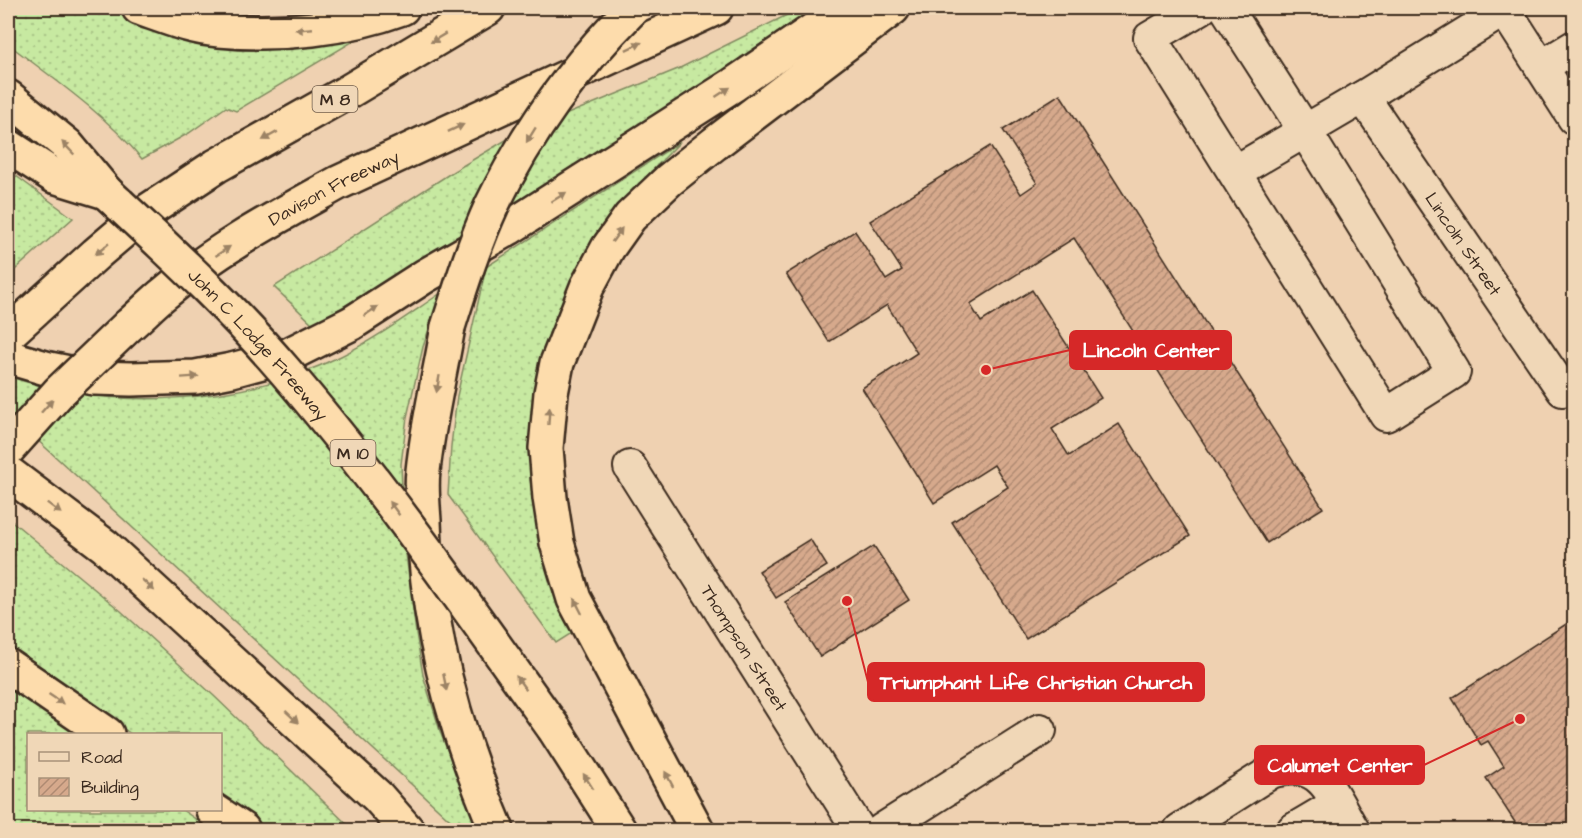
<svg xmlns="http://www.w3.org/2000/svg" width="1582" height="838" font-family="'Architects Daughter',sans-serif">
<style>
.grass{fill:url(#grass-dots);stroke:#818a60;stroke-width:1.5}
.building{fill:url(#building-hatch);stroke:#3b2a1e;stroke-width:1.5}
.lines{fill:none;stroke-linecap:round;stroke-linejoin:round}
.minor-casing{stroke:#3b2a1e;stroke-width:36}
.highway-casing{stroke:#3b2a1e;stroke-width:38}
.minor{stroke:#f0d7b7;stroke-width:32}
.highway{stroke:#fddcac;stroke-width:33}
.highway-bridge-casing{stroke:#3b2a1e;stroke-width:38;stroke-linecap:butt}
.highway-bridge{stroke:#fddcac;stroke-width:33}
.oneway{fill:#9c8365}
.labels{text-anchor:middle;stroke-width:4.5;stroke-linejoin:round;paint-order:stroke}
.shield{fill:#f0d7b7;stroke:#715e4c;stroke-width:1.5}
.shield-label{font-size:16px;font-weight:bold;fill:#3b2a1e}
.street-label{font-size:18px;fill:#3b2a1e;stroke:#f0d7b7}
.leader{fill:none;stroke:#d62828;stroke-width:2}
.callout-dot{fill:#d62828;stroke:#f0d7b7;stroke-width:2}
.callout{fill:#d62828;stroke:#d62828;stroke-width:2}
.callout-label{font-size:20px;text-anchor:middle;font-weight:bold;fill:#fff}
</style>
<defs>
<pattern id="grass-dots" width="8" height="8" patternUnits="userSpaceOnUse" patternTransform="scale(1.5)"><rect width="8" height="8" fill="#c7e9a1"/><path d="M2 2h.1M6 6h.1" fill="none" stroke="#acc88a" stroke-width="1.8" stroke-linecap="round"/></pattern>
<pattern id="building-hatch" width="6" height="6" patternUnits="userSpaceOnUse" patternTransform="scale(1.5)"><rect width="6" height="6" fill="#d6a98c"/><path d="M-1 1l2-2M0 6l6-6M5 7l2-2" fill="none" stroke="#af8a72"/></pattern>
</defs>
<rect width="100%" height="100%" fill="#efd1b1"/>
<filter id="ink" filterUnits="userSpaceOnUse"><feTurbulence type="fractalNoise" baseFrequency=".0167" numOctaves="2"/><feDisplacementMap in="SourceGraphic" scale="12" xChannelSelector="R" yChannelSelector="G"/><feConvolveMatrix kernelMatrix="1 2 1 2 8 2 1 2 1" color-interpolation-filters="sRGB"/></filter>
<g filter="url(#ink)">
<!-- grass -->
<g class="grass">
<path d="M8,8H107L148,22L357,30L359,38L236,111L226,107L189,133L142,159C105,114 54,79 8,44Z"/>
<polygon points="801,8 828,8 444,249 313,324 274,287 454,171 511,137 678,69"/>
<polygon points="680,142 642,181 599,234 568,289 540,372 533,432 530,480 539,518 575,631 556,643 448,495 451,446 457,396 486,267"/>
<polygon points="8,170 73,218 8,276"/>
<path d="M441,293L423,347L407,417L401,464L404,538L416,633L423,675L441,734L476,823L466,830H461L8,413V376C112,412 242,405 341,356C376,339 408,315 441,293Z"/>
<polygon points="8,518 121,611 214,696 353,830 265,830 221,799 220,734 131,734 79,697 56,677 8,646"/>
<polygon points="8,682 78,734 28,734 28,810 182,810 212,830 8,830"/>
</g>
<!-- building -->
<g class="building">
<polygon points="1060,94 1323,508 1267,543 1074,238 970,304 981,322 1032,290 1101,398 1052,429 1069,456 1119,424 1190,536 1026,639 952,522 1008,487 994,465 934,503 862,388 917,353 887,305 829,342 786,274 855,231 886,280 902,270 870,221 990,146 1021,194 1037,183 1003,130"/>
<polygon points="810,539 827,566 776,598 759,571"/>
<polygon points="874,546 909,600 820,657 785,602"/>
<polygon points="1574,619 1574,830 1520,830 1486,778 1504,766 1488,741 1481,745 1452,698"/>
</g>
<g class="lines">
<defs>
<g id="minor">
<polyline points="1201,8 1150,38 1386,415 1454,372 1305,131 1226,8"/>
<polyline points="1504,9 1574,118"/>
<polyline points="1541,67 1574,47"/>
<path id="s1" d="M1363,97L1563,390L1574,383"/>
<polyline points="1235,172 1363,97 1507,8"/>
<path id="s2" d="M630,467L859,830"/>
<polyline points="882,830 1040,730"/>
<path d="M1180,830L1271,772C1323,757 1330,793 1353,830"/>
<polyline points="1293,830 1337,804"/>
</g>
<g id="highway">
<path d="M139,8C165,17 191,28 219,30C280,36 345,29 402,8"/>
<polyline points="8,97 67,145 106,192 119,204"/>
<polyline points="8,146 54,176 106,192"/>
<path id="s3" d="M128,326C141,315 153,302 166,292C218,248 279,216 338,183L716,8"/>
<path d="M448,327C440,374 428,423 423,471C421,487 423,505 424,521C426,629 455,732 497,830"/>
<polyline points="8,334 96,254 143,214 216,166 346,93 488,8"/>
<polyline points="8,357 49,369 94,378 131,379 196,377 232,370 288,355 352,323 425,276 509,228 733,85 846,8"/>
<polyline points="8,473 105,546 378,797 407,830"/>
<polyline points="8,666 107,734"/>
<polyline points="555,730 619,830"/>
<polyline points="213,810 243,830"/>
<polyline points="697,830 574,599 557,543 550,498 546,448 551,393 557,363 587,287 608,248 630,217 669,180 714,144 893,8"/>
</g>
</defs>
<!-- minor casing -->
<use href="#minor" class="minor-casing"/>
<!-- highway casing -->
<use href="#highway" class="highway-casing"/>
<!-- minor -->
<use href="#minor" class="minor"/>
<!-- highway -->
<use href="#highway" class="highway"/>
<defs>
<g id="highway-bridge">
<path id="s4" d="M119,204C176,257 234,311 285,371C383,485 468,608 555,730"/>
<path d="M448,327C461,286 474,244 492,205C528,131 575,66 633,8"/>
<polyline points="8,449 59,392 128,326"/>
</g>
</defs>
<!-- highway-bridge casing -->
<use href="#highway-bridge" class="highway-bridge-casing"/>
<!-- highway-bridge -->
<use href="#highway-bridge" class="highway-bridge"/>
</g>
<!-- one-way arrows -->
<defs><path id="oneway-solid" d="M-6-.8H1V-3.2L6.5 0L1 3.2V.8H-6Z" transform="scale(1.5)"/></defs>
<g class="oneway">
<use href="#oneway-solid" transform="translate(304 29) rotate(175)"/>
<use href="#oneway-solid" transform="translate(438 38) rotate(149)"/>
<use href="#oneway-solid" transform="translate(634 46) rotate(-25)"/>
<use href="#oneway-solid" transform="translate(723 92) rotate(-33)"/>
<use href="#oneway-solid" transform="translate(456 128) rotate(-25)"/>
<use href="#oneway-solid" transform="translate(531 135) rotate(122)"/>
<use href="#oneway-solid" transform="translate(270 136) rotate(151)"/>
<use href="#oneway-solid" transform="translate(68 148) rotate(-134)"/>
<use href="#oneway-solid" transform="translate(559 197) rotate(-32)"/>
<use href="#oneway-solid" transform="translate(617 235) rotate(-54)"/>
<use href="#oneway-solid" transform="translate(102 249) rotate(140)"/>
<use href="#oneway-solid" transform="translate(223 251) rotate(-33)"/>
<use href="#oneway-solid" transform="translate(371 311) rotate(-33)"/>
<use href="#oneway-solid" transform="translate(190 377) rotate(-4)"/>
<use href="#oneway-solid" transform="translate(438 384) rotate(100)"/>
<use href="#oneway-solid" transform="translate(47 406) rotate(-48)"/>
<use href="#oneway-solid" transform="translate(549 416) rotate(-86)"/>
<use href="#oneway-solid" transform="translate(54 508) rotate(37)"/>
<use href="#oneway-solid" transform="translate(394 508) rotate(-127)"/>
<use href="#oneway-solid" transform="translate(148 585) rotate(42)"/>
<use href="#oneway-solid" transform="translate(578 606) rotate(-117)"/>
<use href="#oneway-solid" transform="translate(445 682) rotate(78)"/>
<use href="#oneway-solid" transform="translate(521 683) rotate(-126)"/>
<use href="#oneway-solid" transform="translate(56 699) rotate(34)"/>
<use href="#oneway-solid" transform="translate(292 717) rotate(43)"/>
<use href="#oneway-solid" transform="translate(669 779) rotate(-118)"/>
<use href="#oneway-solid" transform="translate(588 781) rotate(-123)"/>
</g>
</g>
<g class="labels">
<!-- shield labels -->
<g class="shield">
<rect x="312.5" y="86" width="45" height="26" rx="4.5"/>
<rect x="330.5" y="440" width="45" height="26" rx="4.5"/>
</g>
<g class="shield-label">
<text x="335" y="105">M 8</text>
<text x="353" y="459">M 10</text>
</g>
<!-- street labels -->
<g class="street-label">
<text dy="6" stroke="none"><textPath href="#s3" startOffset="249">Davison Freeway</textPath></text>
<text dy="6" stroke="none"><textPath href="#s1" startOffset="178">Lincoln Street</textPath></text>
<text dy="6" stroke="none"><textPath href="#s4" startOffset="198">John C Lodge Freeway</textPath></text>
<text dy="6" stroke="none"><textPath href="#s2" startOffset="214">Thompson Street</textPath></text>
</g>
</g>
<!-- callouts -->
<path class="leader" d="M986 370L1070 350M847 601L868 682M1520 719L1424 765"/>
<g class="callout-dot">
<circle cx="986" cy="370" r="6"/>
<circle cx="847" cy="601" r="6"/>
<circle cx="1520" cy="719" r="6"/>
</g>
<g class="callout">
<rect x="1070" y="331" width="161" height="38" rx="6"/>
<rect x="868" y="663" width="336" height="38" rx="6"/>
<rect x="1255" y="746" width="169" height="38" rx="6"/>
</g>
<g class="callout-label">
<text x="1151" y="357">Lincoln Center</text>
<text x="1036" y="689">Triumphant Life Christian Church</text>
<text x="1340" y="772">Calumet Center</text>
</g>
<!-- margin -->
<rect width="1582" height="838" fill="none" stroke="#f0d7b7" stroke-width="30"/>
<rect x="15" y="15" width="1552" height="808" fill="none" stroke="#3b2a1e" stroke-width="2" filter="url(#ink)"/>
<!-- legend -->
<rect x="27" y="733" width="195" height="78" fill="#f0d7b7" stroke="#a8927a" stroke-width="1.5"/>
<rect x="39" y="752" width="30" height="9" fill="#f0d7b7" stroke="#a8927a" stroke-width="1.5"/>
<text x="81" y="763" font-size="18" fill="#3b2a1e">Road</text>
<rect x="39" y="778" width="30" height="18" fill="url(#building-hatch)" stroke="#a8927a" stroke-width="1.5"/>
<text x="81" y="793" font-size="18" fill="#3b2a1e">Building</text>
</svg>
